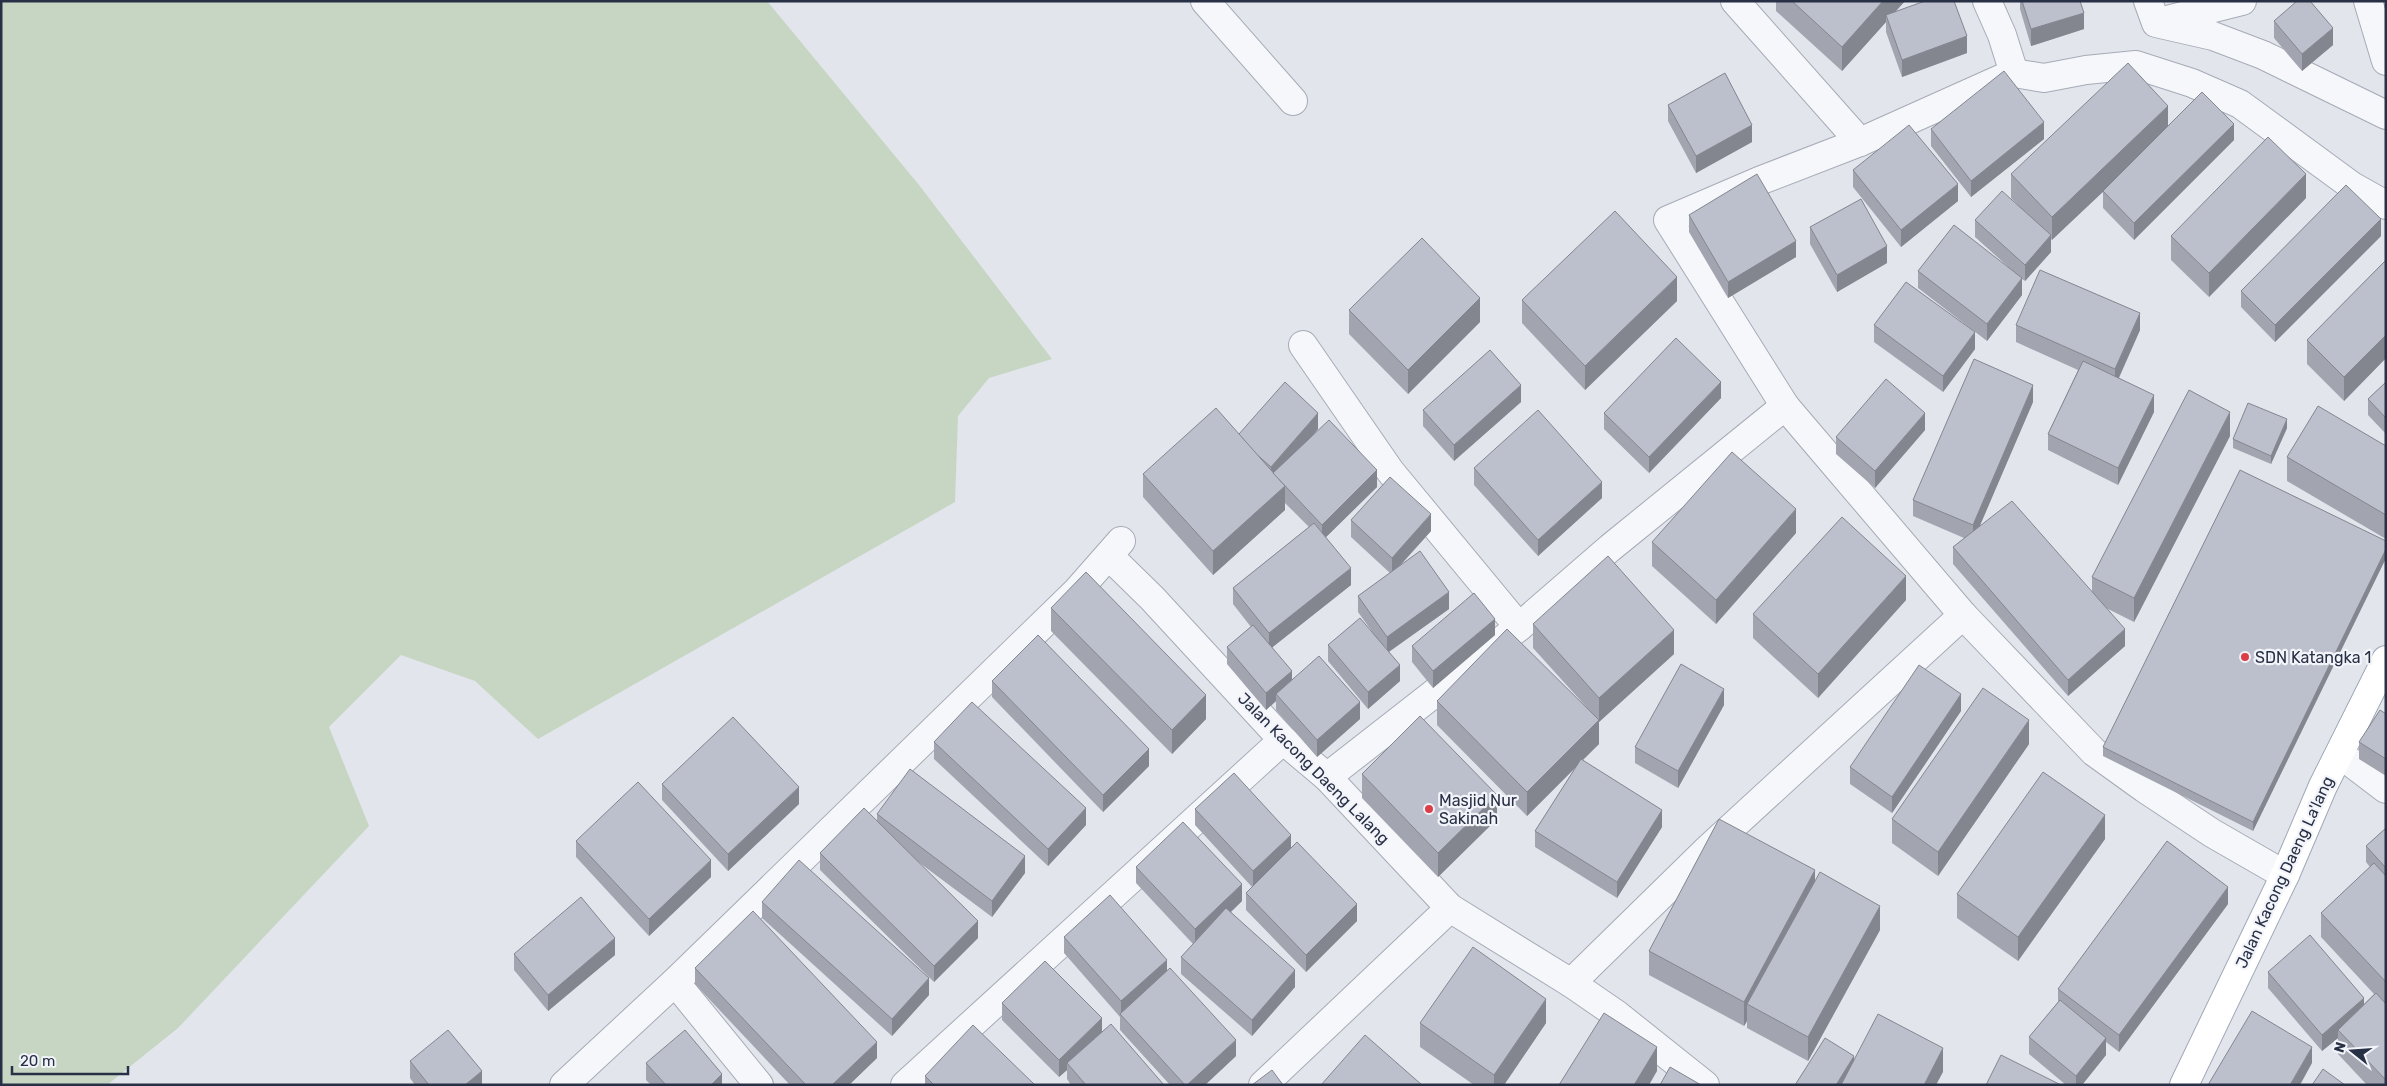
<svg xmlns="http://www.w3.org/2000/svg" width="2387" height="1086" font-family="Rubik,sans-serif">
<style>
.green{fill:#c6d6c3}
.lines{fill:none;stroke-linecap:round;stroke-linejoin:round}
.minor-casing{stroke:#a6abb7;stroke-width:30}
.major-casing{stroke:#a0a8b9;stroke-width:30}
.minor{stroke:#f6f7fa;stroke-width:28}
.major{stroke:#fff;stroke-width:28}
.wall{fill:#a2a5af}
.shaded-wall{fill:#84868f}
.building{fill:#bcc0cc;stroke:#84868f}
.poi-dot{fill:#da3e46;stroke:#f2f4f9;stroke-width:2}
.labels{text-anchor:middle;stroke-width:4.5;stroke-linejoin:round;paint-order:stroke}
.poi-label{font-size:16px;fill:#283046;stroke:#f2f4f9;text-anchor:start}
.street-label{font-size:16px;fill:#283046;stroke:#f2f4f9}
</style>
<rect width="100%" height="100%" fill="#e2e5ec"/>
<!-- green -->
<polygon class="green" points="1,1 767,1 919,185 1052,359 989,378 958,416 955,502 538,739 475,681 401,655 329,727 369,826 178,1028 107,1085 1,1085"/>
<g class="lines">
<defs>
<g id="minor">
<polyline points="1205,1 1293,101"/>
<polyline points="1735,1 1860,142"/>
<polyline points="1987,1 2002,35 2014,73"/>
<polyline points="2148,1 2156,23 2213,36 2263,55 2386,115"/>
<polyline points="2368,1 2386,61"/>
<polyline points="2163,21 2242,1"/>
<polyline points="1303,345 1390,471 1519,627"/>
<polyline points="1785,406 1668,220 1759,181 1860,142 2014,73 2044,78 2086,70 2136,65 2192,83 2240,104 2352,186 2386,205"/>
<polyline points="1109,556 1152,598 1283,740 1327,777 1450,908 1571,983 1616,1014 1705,1085"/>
<polyline points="2340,754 2386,789"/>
<polyline points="1327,777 1519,627 1610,548 1785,406 1963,615 2094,752 2144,788 2212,833 2285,875"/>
<polyline points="675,982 759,1085"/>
<polyline points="1571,983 1709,848 1963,615"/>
<polyline points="564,1085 675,982 1077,591 1121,541"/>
<polyline points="905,1085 1283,740"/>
<polyline points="1263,1085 1450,908"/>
</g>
<polyline id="major" points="2184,1085 2285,875 2323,786 2386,660"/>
</defs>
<!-- minor casing -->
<use href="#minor" class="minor-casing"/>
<!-- major casing -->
<use href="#major" class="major-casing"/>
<!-- minor -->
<use href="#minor" class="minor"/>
<!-- major -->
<use href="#major" class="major"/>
</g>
<!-- wall -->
<g class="wall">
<polygon points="1776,1 1905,1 1895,12 1967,53 1902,77 1886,32 1886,22 1842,71 1776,11"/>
<polygon points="2020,1 2080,1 2084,29 2031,46 2020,9"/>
<polygon points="2274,21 2333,45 2302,71 2274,38"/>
<polygon points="1668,105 1752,142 1696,173 1668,121"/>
<polygon points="2168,125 2234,140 2134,240 2103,208 2103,192 2051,240 2051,252 2025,281 2022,279 2022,295 1987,341 1918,288 1918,271 2015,273 1975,237 1975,220 2017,204 2011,198 2011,174"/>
<polygon points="1931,129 2044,139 1971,197 1931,146"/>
<polygon points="1853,170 1958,201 1901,247 1853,187"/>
<polygon points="2306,198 2209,297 2171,260 2171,236"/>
<polygon points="1689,215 1796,257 1728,298 1689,232"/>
<polygon points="1810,227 1887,263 1837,292 1810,244"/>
<polygon points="2381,236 2275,342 2241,307 2241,291"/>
<polygon points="2386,260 2386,358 2344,401 2307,364 2307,340"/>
<polygon points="1522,300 1677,301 1585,390 1522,323"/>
<polygon points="1349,310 1480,322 1408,394 1349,334"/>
<polygon points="1874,325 1975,349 1943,392 1874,342"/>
<polygon points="2016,325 2140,330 2119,378 2154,412 2118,485 2048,450 2048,434 2078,370 2016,342"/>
<polygon points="2386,382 2386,434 2368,415 2368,399"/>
<polygon points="1721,398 1649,473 1604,429 1604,413"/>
<polygon points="1521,402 1454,461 1423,426 1423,410"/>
<polygon points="2033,402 1979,526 2092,592 2092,577 2230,436 2134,622 2106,608 2125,646 2068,696 1953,564 1953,547 1964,538 1913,516 1913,500"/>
<polygon points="2287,428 2271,464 2233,448 2233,439"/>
<polygon points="1318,429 1314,434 1377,487 1326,537 1351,585 1272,647 1292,679 1360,719 1317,757 1276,710 1276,701 1266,710 1227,664 1227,647 1251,627 1233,604 1233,588 1309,527 1285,503 1285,510 1213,575 1143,497 1143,474 1239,434"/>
<polygon points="1925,430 1875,488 1836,454 1836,437"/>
<polygon points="2386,446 2386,539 2287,481 2287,457"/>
<polygon points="1474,468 1602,498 1538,556 1474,485"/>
<polygon points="1351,520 1431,531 1399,567 1449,609 1389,652 1400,681 1368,709 1328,661 1328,645 1373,633 1358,612 1358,596 1390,573 1351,537"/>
<polygon points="1796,533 1716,624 1652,566 1652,542"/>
<polygon points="2386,541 2386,558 2253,831 2103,756 2103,747"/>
<polygon points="1906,600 1818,698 1753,638 1753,614"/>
<polygon points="1051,608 1206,719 1172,754 1051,631"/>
<polygon points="1533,624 1674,654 1599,722 1599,721 1599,744 1582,760 1662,827 1617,898 1535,847 1535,831 1576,767 1527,816 1437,725 1437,701 1590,711 1533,648"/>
<polygon points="1495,635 1433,688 1412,662 1412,646"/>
<polygon points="992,681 1149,766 1103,812 992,697"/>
<polygon points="1724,705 1678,788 1635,763 1635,747"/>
<polygon points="1961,711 1892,813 1850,784 1850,767"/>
<polygon points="2386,714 2386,776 2359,759 2359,742"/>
<polygon points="934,742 1086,825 1048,866 934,759"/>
<polygon points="2029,744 1938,876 1892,843 1892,819"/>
<polygon points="1362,774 1497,819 1438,877 1362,798"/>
<polygon points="662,784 799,804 728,871 662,800"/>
<polygon points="1195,809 1291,848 1357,921 1306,972 1246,910 1246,893 1252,887 1195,825"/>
<polygon points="877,814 1025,873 992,917 917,861 978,938 934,982 820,870 820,853 877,821"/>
<polygon points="2386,828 2386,1085 2367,1085 2338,1054 2338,1038 2322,1051 2268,988 2268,972 2364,1004 2374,994 2321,937 2321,913 2370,867 2366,862 2366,846"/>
<polygon points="2105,839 2018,961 1957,918 1957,894"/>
<polygon points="576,841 711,877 649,936 576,857"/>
<polygon points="1136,867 1242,901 1231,912 1295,987 1252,1036 1181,974 1181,957 1193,944 1136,883"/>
<polygon points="1815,881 1880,930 1808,1061 1747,1028 1747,1021 1744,1026 1649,975 1649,951"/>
<polygon points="762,902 929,995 892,1036 762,918"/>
<polygon points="2228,904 2119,1052 2106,1042 2106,1055 2082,1085 2066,1085 2029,1054 2029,1037 2058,1002 2058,989"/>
<polygon points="1064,937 1167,970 1236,1056 1205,1085 1170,1085 1120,1030 1120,1017 1064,953"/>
<polygon points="514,954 615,955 548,1011 514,970"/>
<polygon points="695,968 877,1058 849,1085 790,1085 695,984"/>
<polygon points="1002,1003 1102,1032 1164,1085 1071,1085 1067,1079 1067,1070 1059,1077 1002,1020"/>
<polygon points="1420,1023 1546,1023 1504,1085 1474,1085 1420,1047"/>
<polygon points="410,1061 482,1085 415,1085 410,1078"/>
<polygon points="646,1063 722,1085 651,1085 646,1080"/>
<polygon points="925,1076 1035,1085 925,1085"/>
</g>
<!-- shaded-wall -->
<g class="shaded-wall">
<polygon points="1883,1 1905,1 1888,20 1886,15 1886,22 1842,71 1842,47"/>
<polygon points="2084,13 2084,29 2031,46 2031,29"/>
<polygon points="2333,28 2333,45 2302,71 2302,54"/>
<polygon points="1967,36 1967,53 1902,77 1902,60"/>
<polygon points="2168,106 2168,130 2052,240 2052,217"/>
<polygon points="2044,122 2044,139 1971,197 1971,181"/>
<polygon points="2234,124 2234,140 2134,240 2134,223"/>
<polygon points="1752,125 1752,142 1696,173 1696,156"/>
<polygon points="2306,174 2306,198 2209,297 2209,273"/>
<polygon points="1958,184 1958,201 1901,247 1901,230"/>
<polygon points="2381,219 2381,236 2275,342 2275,325"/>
<polygon points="2051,235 2051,252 2025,281 2025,265"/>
<polygon points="1796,241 1796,257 1728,298 1728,282"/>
<polygon points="1887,246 1887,263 1837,292 1837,275"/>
<polygon points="1677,277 1677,301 1585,390 1585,366"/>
<polygon points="2022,278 2022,295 1987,341 1987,324"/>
<polygon points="1480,298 1480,322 1408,394 1408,370"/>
<polygon points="2140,313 2140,330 2115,386 2115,369"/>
<polygon points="1975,332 1975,349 1943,392 1943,376"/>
<polygon points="2386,335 2386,358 2344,401 2344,377"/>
<polygon points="1721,382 1721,398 1649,473 1649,457"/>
<polygon points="1521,385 1521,402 1454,461 1454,445"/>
<polygon points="2033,385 2033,402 1973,542 1973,525"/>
<polygon points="2154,395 2154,412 2118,485 2118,468"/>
<polygon points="2230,412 2230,436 2134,622 2134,598"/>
<polygon points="1318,413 1318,429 1271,483 1271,467"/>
<polygon points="1925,413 1925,430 1875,488 1875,471"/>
<polygon points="2287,419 2287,428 2271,464 2271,456"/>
<polygon points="1377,470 1377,487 1322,541 1322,525"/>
<polygon points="1602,482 1602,498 1538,556 1538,540"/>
<polygon points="1285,486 1285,510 1213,575 1213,551"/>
<polygon points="1796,509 1796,533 1716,624 1716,600"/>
<polygon points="1431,514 1431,531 1392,574 1392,558"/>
<polygon points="2386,549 2386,558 2253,831 2253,822"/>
<polygon points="1351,568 1351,585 1269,650 1269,633"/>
<polygon points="1906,576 1906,600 1818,698 1818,674"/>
<polygon points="1449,592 1449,609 1387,653 1387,637"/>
<polygon points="1495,619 1495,635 1433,688 1433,671"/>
<polygon points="2125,629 2125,646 2068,696 2068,680"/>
<polygon points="1674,630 1674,654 1599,722 1599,698"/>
<polygon points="1400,665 1400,681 1368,709 1368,692"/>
<polygon points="1292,671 1292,688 1276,694 1276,701 1266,710 1266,693"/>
<polygon points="1724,689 1724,705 1678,788 1678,771"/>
<polygon points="1961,694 1961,711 1892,813 1892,797"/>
<polygon points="1206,695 1206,719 1172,754 1172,730"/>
<polygon points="1360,702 1360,719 1317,757 1317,740"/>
<polygon points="1599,720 1599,744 1527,816 1527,792"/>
<polygon points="2029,720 2029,744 1938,876 1938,852"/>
<polygon points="1149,749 1149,766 1103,812 1103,795"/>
<polygon points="799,787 799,804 728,871 728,854"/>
<polygon points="1497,795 1497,819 1438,877 1438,853"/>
<polygon points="1086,808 1086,825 1048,866 1048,849"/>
<polygon points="1662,810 1662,827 1617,898 1617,882"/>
<polygon points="2105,815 2105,839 2018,961 2018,937"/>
<polygon points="1291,835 1291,852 1253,888 1253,871"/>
<polygon points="1025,856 1025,873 992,917 992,901"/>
<polygon points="711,860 711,877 649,936 649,919"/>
<polygon points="1815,870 1815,894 1747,1004 1747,1021 1744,1026 1744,1002"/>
<polygon points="1242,884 1242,901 1195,946 1195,929"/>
<polygon points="2228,887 2228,904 2119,1052 2119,1035"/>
<polygon points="1357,904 1357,921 1306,972 1306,955"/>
<polygon points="1880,906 1880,930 1808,1061 1808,1037"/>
<polygon points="978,921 978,938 934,982 934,966"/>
<polygon points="615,938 615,955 548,1011 548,995"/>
<polygon points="1167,960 1167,976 1121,1014 1121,1001"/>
<polygon points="1295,970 1295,987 1252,1036 1252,1020"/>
<polygon points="929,978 929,995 892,1036 892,1019"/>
<polygon points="2364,998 2364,1015 2338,1030 2338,1038 2322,1051 2322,1035"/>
<polygon points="1546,999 1546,1023 1504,1085 1494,1085 1494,1075"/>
<polygon points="1102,1018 1102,1035 1067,1063 1067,1070 1059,1077 1059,1060"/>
<polygon points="2106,1038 2106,1055 2082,1085 2076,1085 2076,1076"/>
<polygon points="1236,1040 1236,1056 1205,1085 1187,1085"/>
<polygon points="877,1042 877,1058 849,1085 832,1085"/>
<polygon points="1657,1047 1657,1071 1649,1085 1634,1085"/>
<polygon points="2312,1047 2312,1063 2300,1085 2290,1085"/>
<polygon points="1943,1048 1943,1072 1936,1085 1924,1085"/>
<polygon points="1854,1056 1854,1073 1847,1085 1836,1085"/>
<polygon points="482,1071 482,1085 465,1085"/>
<polygon points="722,1074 722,1085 711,1085"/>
</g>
<!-- building -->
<g class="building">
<polygon points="1792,1 1883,1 1842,47"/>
<polygon points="1925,1 1954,1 1967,36 1902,60 1886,15"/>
<polygon points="2022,1 2080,1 2084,13 2031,29"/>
<polygon points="2297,1 2310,1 2333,28 2302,54 2274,21"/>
<polygon points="2128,63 2168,106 2052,217 2011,174"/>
<polygon points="2004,71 2044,122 1971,181 1931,129"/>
<polygon points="1725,73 1752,125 1696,156 1668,105"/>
<polygon points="2202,92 2234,124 2134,223 2103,191"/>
<polygon points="1909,125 1958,184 1901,230 1853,170"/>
<polygon points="2268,137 2306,174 2209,273 2171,236"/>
<polygon points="1757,174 1796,241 1728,282 1689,215"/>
<polygon points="2346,185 2381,219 2275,325 2241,291"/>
<polygon points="2002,191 2051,235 2025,265 1975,220"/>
<polygon points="1861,199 1887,246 1837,275 1810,227"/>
<polygon points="1615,211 1677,277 1585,366 1522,300"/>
<polygon points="1954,225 2022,278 1987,324 1918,271"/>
<polygon points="1422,238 1480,298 1408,370 1349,310"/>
<polygon points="2386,260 2386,335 2344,377 2307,340"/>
<polygon points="2040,270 2140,313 2115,369 2016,325"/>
<polygon points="1906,282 1975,332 1943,376 1874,325"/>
<polygon points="1676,338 1721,382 1649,457 1604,413"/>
<polygon points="1490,350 1521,385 1454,445 1423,410"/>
<polygon points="1974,359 2033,385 1973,525 1913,500"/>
<polygon points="2083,361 2154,395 2118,468 2048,434"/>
<polygon points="1886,379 1925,413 1875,471 1836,437"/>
<polygon points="1285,382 1318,413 1271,467 1254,452 1239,434"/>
<polygon points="2386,382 2386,418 2368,399"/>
<polygon points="2189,390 2230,412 2134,598 2092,577"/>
<polygon points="2248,403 2287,419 2271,456 2233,439"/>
<polygon points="2318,406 2386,446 2386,515 2287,457"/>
<polygon points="1216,408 1285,486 1213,551 1143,474"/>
<polygon points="1538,410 1602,482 1538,540 1474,468"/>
<polygon points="1329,420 1377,470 1322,525 1273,473"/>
<polygon points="1732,452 1796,509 1716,600 1652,542"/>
<polygon points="2240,470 2386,541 2386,549 2253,822 2103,747"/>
<polygon points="1390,477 1431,514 1392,558 1351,520"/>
<polygon points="2012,501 2125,629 2068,680 1953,547"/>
<polygon points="1842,517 1906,576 1818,674 1753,614"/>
<polygon points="1314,523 1351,568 1269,633 1233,588"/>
<polygon points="1420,551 1449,592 1387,637 1358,596"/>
<polygon points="1608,556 1674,630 1599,698 1533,624"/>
<polygon points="1086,572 1206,695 1172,730 1051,608"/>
<polygon points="1474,593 1495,619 1433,671 1412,646"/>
<polygon points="1360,618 1400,665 1368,692 1328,645"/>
<polygon points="1253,625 1292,671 1266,693 1227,647"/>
<polygon points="1507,629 1599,720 1527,792 1437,701"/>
<polygon points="1038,635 1149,749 1103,795 992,681"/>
<polygon points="1319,656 1360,702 1317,740 1276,694"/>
<polygon points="1681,664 1724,689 1678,771 1635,747"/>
<polygon points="1919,665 1961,694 1892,797 1850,767"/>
<polygon points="1983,688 2029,720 1938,852 1892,819"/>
<polygon points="972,702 1086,808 1048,849 934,742"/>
<polygon points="2380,710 2386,714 2386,759 2359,742"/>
<polygon points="1420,716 1497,795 1438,853 1362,774"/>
<polygon points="733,717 799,787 728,854 662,784"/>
<polygon points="1581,759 1662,810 1617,882 1535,831"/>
<polygon points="910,769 1025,856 992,901 877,814"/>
<polygon points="2043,772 2105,815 2018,937 1957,894"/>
<polygon points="1234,773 1291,835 1253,871 1195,809"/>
<polygon points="638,782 711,860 649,919 576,841"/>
<polygon points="864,808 978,921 934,966 820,853"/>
<polygon points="1719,819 1815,870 1744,1002 1649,951"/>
<polygon points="1183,822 1242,884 1195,929 1136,867"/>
<polygon points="2386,828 2386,868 2366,846"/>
<polygon points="2167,841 2228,887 2119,1035 2058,989"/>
<polygon points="1297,842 1357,904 1306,955 1246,893"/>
<polygon points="799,860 929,978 892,1019 762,902"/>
<polygon points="2374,863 2386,876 2386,982 2321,913"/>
<polygon points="1820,872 1880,906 1808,1037 1747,1004"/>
<polygon points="1110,895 1167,960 1121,1001 1064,937"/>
<polygon points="581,897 615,938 548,995 514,954"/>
<polygon points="1226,908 1295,970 1252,1020 1181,957"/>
<polygon points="753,911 877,1042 832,1085 806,1085 695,968"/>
<polygon points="2310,935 2364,998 2322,1035 2268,972"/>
<polygon points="1473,947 1546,999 1494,1075 1420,1023"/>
<polygon points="1045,961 1102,1018 1059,1060 1002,1003"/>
<polygon points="1170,968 1236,1040 1187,1085 1185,1085 1120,1014"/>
<polygon points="2376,993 2386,1004 2386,1080 2338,1030"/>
<polygon points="2060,1000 2106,1038 2076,1076 2029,1037"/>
<polygon points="2252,1011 2312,1047 2290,1085 2208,1085"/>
<polygon points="1604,1013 1657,1047 1634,1085 1559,1085"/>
<polygon points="1878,1014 1943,1048 1924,1085 1841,1085"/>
<polygon points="1111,1024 1164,1085 1086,1085 1067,1063"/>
<polygon points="973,1025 1035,1085 934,1085 925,1076"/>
<polygon points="448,1030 482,1071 465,1085 429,1085 410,1061"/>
<polygon points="685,1030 722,1074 711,1085 666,1085 646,1063"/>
<polygon points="1365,1035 1422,1085 1321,1085"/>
<polygon points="1825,1038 1854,1056 1836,1085 1795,1085"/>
<polygon points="2001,1055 2061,1085 1986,1085"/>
<polygon points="1670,1067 1701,1085 1660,1085"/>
<polygon points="2323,1069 2345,1085 2312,1085"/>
<polygon points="1272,1070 1283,1085 1252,1085"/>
</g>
<!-- markers -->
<g class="poi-dot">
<circle cx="2245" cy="657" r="5"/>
<circle cx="1429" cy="809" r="5"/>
</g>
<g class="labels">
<!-- poi labels -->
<g class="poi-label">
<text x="2255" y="663">SDN Katangka 1</text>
<text x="1439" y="806">Masjid Nur<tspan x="1439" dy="18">Sakinah</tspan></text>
</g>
<!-- street labels -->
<g class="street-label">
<text transform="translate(1314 768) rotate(45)" y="6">Jalan Kacong Daeng Lalang</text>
<text transform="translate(2284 872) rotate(-65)" y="6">Jalan Kacong Daeng La'lang</text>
</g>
</g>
<!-- border -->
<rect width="2387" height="1086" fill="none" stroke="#283046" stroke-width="5"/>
<!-- north arrow -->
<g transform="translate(2352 1051) rotate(287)" stroke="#f2f4f9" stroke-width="4" paint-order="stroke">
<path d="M0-4L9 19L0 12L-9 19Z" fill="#283046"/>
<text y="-8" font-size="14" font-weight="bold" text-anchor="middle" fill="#283046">N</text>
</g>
<!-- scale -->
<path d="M12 1066v8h116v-8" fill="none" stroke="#283046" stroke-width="2.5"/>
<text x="20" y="1066" font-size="15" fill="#283046" stroke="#f2f4f9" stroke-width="4" paint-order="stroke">20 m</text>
</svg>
